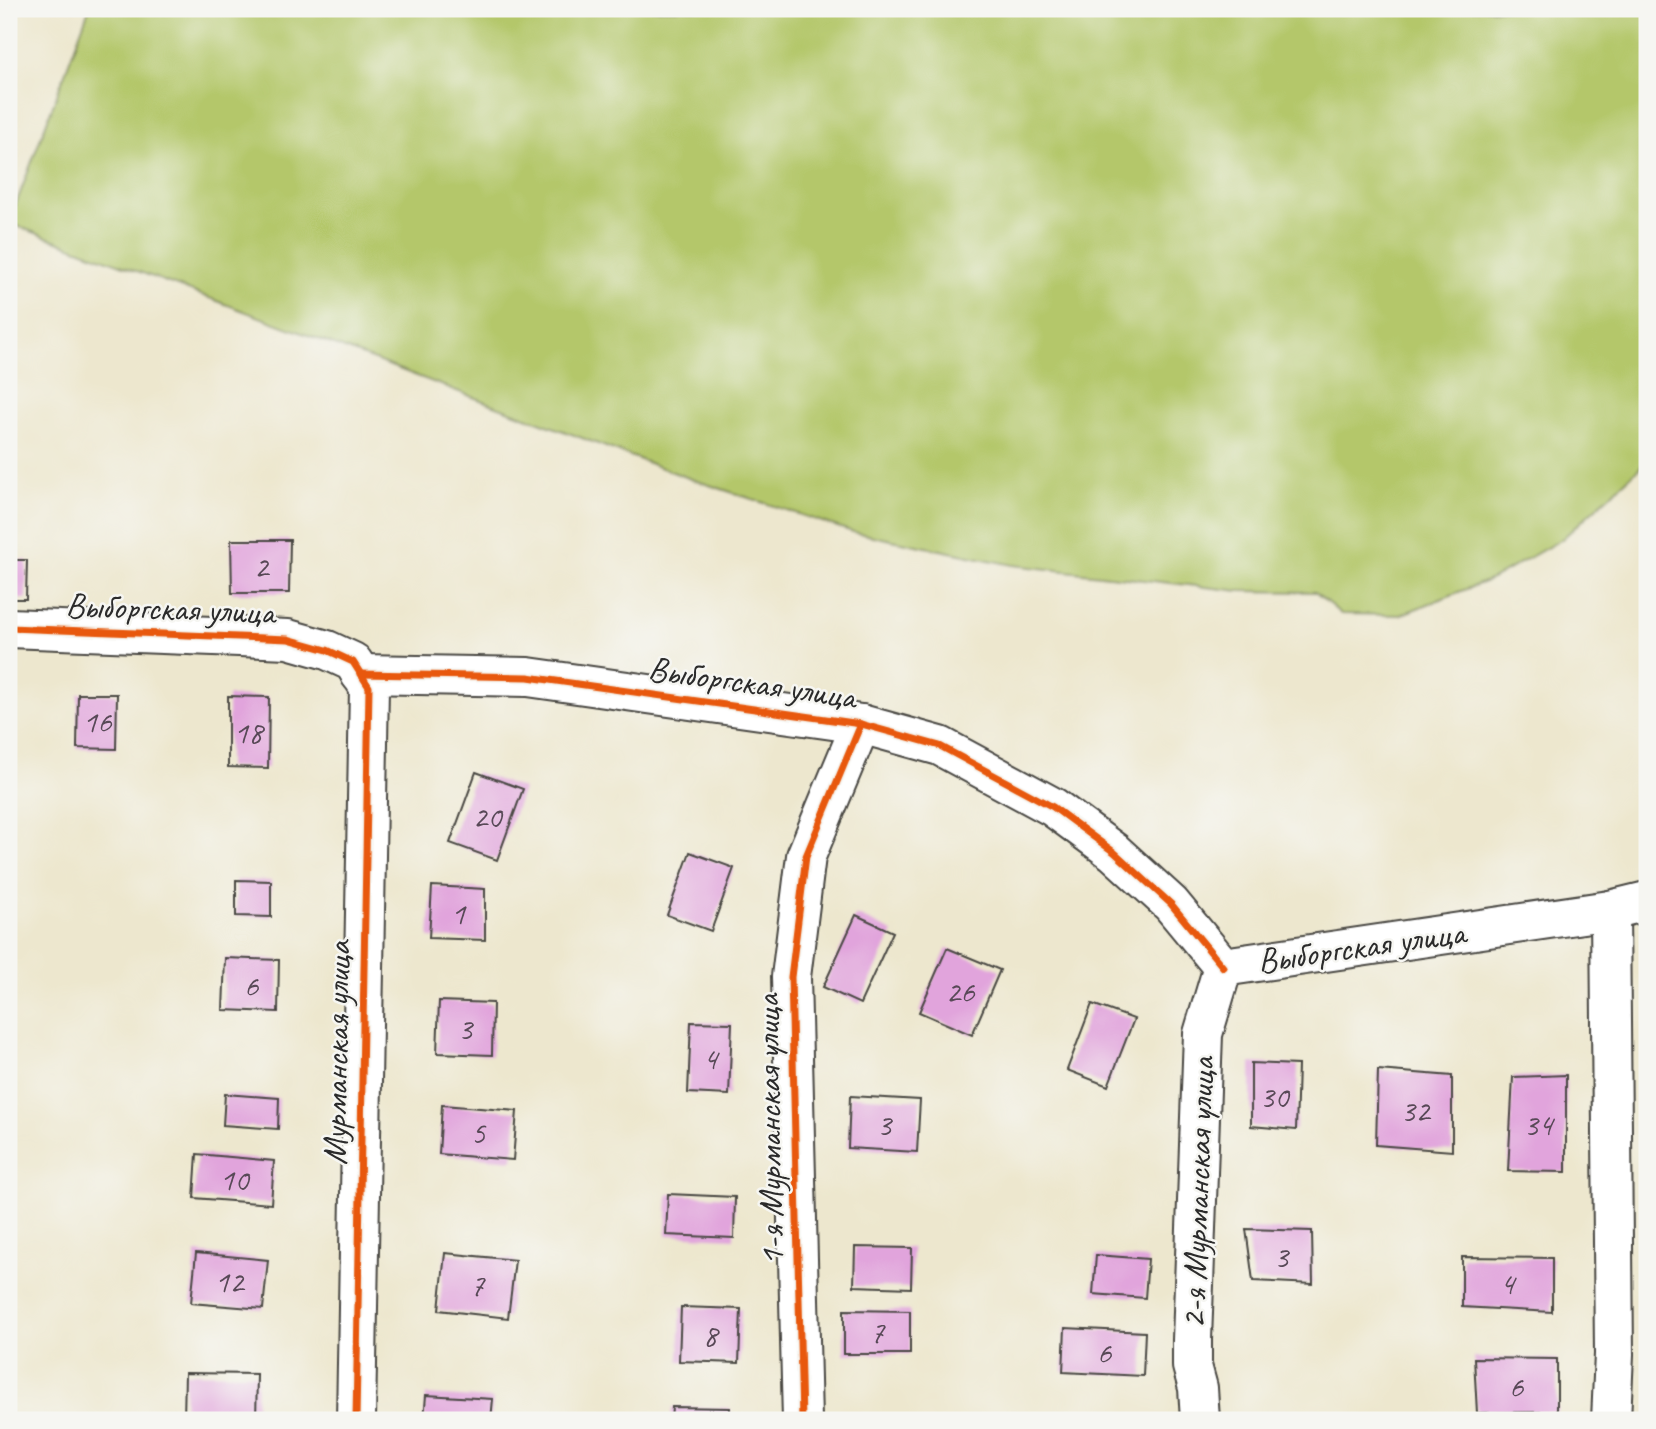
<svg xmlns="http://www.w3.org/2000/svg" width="1656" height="1429" font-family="Caveat,sans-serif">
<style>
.green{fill:#b4c76b;stroke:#70794b;stroke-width:2}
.building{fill:#e1a4dc}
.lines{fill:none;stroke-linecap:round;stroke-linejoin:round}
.minor-casing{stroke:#484743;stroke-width:42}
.minor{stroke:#fff;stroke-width:38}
.cycleway-casing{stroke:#f6f6f2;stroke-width:11}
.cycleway{stroke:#e8590c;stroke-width:7}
.labels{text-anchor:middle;stroke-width:5;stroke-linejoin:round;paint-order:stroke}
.number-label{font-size:32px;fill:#584957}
.street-label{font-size:35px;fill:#2b2b2b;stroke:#f6f6f2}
</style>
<rect width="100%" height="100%" fill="#f6f6f2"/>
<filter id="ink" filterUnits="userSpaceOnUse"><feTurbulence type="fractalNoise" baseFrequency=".0143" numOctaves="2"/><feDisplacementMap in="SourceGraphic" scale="14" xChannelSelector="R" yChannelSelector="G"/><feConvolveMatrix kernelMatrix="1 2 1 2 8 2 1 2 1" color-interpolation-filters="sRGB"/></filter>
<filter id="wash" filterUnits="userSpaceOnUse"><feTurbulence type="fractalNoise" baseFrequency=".00686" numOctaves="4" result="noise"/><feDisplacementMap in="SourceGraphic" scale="28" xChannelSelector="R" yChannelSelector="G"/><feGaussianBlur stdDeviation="1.57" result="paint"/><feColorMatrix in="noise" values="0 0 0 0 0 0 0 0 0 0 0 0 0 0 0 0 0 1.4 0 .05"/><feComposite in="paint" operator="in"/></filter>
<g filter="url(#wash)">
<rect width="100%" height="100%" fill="#ede7ce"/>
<!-- green -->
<polygon class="green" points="89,9 1647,9 1647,461 1562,539 1492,579 1400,615 1341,614 1315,592 1240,591 1013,565 853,532 694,480 9,223"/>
<g id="blocks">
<!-- building -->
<g class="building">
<polygon points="231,540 290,540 289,593 232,593"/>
<polygon points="9,560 27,560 26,599 9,599"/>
<polygon points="78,694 117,694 116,749 77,748"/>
<polygon points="228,696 269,697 268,768 228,767"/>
<polygon points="476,772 523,789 497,860 450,843"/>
<polygon points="690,852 734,868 711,931 667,915"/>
<polygon points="236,880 271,881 271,917 236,916"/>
<polygon points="432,886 485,889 485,940 429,938"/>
<polygon points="856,915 893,932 860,1004 823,987"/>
<polygon points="947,948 1000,970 972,1035 919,1012"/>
<polygon points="225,958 279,960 278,1012 223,1010"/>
<polygon points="439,1001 493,1003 492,1055 437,1053"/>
<polygon points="1092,1004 1134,1019 1108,1086 1067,1070"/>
<polygon points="691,1022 732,1023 729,1095 688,1093"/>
<polygon points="1251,1063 1298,1065 1296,1130 1251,1126"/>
<polygon points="1378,1070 1452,1076 1452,1151 1376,1145"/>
<polygon points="1566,1075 1566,1172 1508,1171 1513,1077"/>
<polygon points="225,1094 279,1098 278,1129 223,1125"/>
<polygon points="850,1096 920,1100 917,1152 848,1148"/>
<polygon points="442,1105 517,1111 513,1160 439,1154"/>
<polygon points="197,1154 274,1161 271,1204 194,1198"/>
<polygon points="668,1194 735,1197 734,1238 666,1235"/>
<polygon points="1246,1229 1312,1231 1313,1284 1253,1281"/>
<polygon points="855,1247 912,1248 911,1288 854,1286"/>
<polygon points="196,1253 268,1260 263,1309 191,1303"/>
<polygon points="445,1253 515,1260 508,1318 439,1310"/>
<polygon points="1096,1255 1148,1259 1145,1298 1093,1294"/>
<polygon points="1462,1257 1552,1258 1552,1312 1462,1307"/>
<polygon points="681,1307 741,1309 739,1363 679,1361"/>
<polygon points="844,1310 910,1311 910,1354 844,1354"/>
<polygon points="1065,1328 1145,1332 1143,1376 1063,1372"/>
<polygon points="1474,1358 1557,1359 1557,1412 1477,1413"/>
<polygon points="185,1373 257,1374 256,1420 184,1420"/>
<polygon points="426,1395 493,1399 491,1420 424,1420"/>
<polygon points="672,1407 730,1408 730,1420 671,1420"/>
<polygon points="1246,1416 1278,1418 1278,1420 1246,1420"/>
</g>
</g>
</g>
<g filter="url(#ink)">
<use href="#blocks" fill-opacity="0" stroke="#484743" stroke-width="2"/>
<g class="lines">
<defs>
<g id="minor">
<polyline points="9,628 288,639 327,650 353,662 369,687 356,1420"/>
<polyline points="360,674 528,677 861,724 940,746 1053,807 1114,852 1171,904 1223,967"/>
<polyline points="1610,910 1614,1354 1611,1420"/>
<polyline points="1223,967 1610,910 1647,901"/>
<polyline points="802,1420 791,977 806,856 861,724"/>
<polyline points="1200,1420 1198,1388 1192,1366 1192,1340 1203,1034 1223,967"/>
</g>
</defs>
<!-- minor casing -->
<use href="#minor" class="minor-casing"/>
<!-- minor -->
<use href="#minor" class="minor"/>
<defs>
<g id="cycleway">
<polyline points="9,628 288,639 327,650 353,662 369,687 356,1420"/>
<polyline points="360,674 528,677 861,724 940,746 1053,807 1114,852 1171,904 1223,967"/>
<polyline points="802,1420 791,977 806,856 861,724"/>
</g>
</defs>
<!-- cycleway casing -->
<use href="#cycleway" class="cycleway-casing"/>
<!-- cycleway -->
<use href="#cycleway" class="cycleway"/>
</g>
</g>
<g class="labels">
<!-- number labels -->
<g class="number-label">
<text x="261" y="577">2</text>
<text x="97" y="732">16</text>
<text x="248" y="743">18</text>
<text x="487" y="827">20</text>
<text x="458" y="924">1</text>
<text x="251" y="996">6</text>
<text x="960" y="1002">26</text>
<text x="465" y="1039">3</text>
<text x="710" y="1069">4</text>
<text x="1274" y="1107">30</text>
<text x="1415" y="1121">32</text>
<text x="884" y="1135">3</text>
<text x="1538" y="1135">34</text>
<text x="478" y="1143">5</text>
<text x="234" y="1190">10</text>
<text x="1281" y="1267">3</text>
<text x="229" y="1292">12</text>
<text x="1507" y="1294">4</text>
<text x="477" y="1296">7</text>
<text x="877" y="1343">7</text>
<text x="710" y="1346">8</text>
<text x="1104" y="1363">6</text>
<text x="1516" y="1397">6</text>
</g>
<!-- street labels -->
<g class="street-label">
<text transform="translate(170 608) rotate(2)" y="12">Выборгская улица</text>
<text transform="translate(752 682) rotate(8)" y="12">Выборгская улица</text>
<text transform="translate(1361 946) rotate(-8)" y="12">Выборгская улица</text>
<text transform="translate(336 1053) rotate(-89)" y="12">Мурманская улица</text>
<text transform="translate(769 1130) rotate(-91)" y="12">1-я Мурманская улица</text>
<text transform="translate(1197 1193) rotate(-88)" y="12">2-я Мурманская улица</text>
</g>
</g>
<!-- margin -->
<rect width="1656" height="1429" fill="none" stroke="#f6f6f2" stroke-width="35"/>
</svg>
